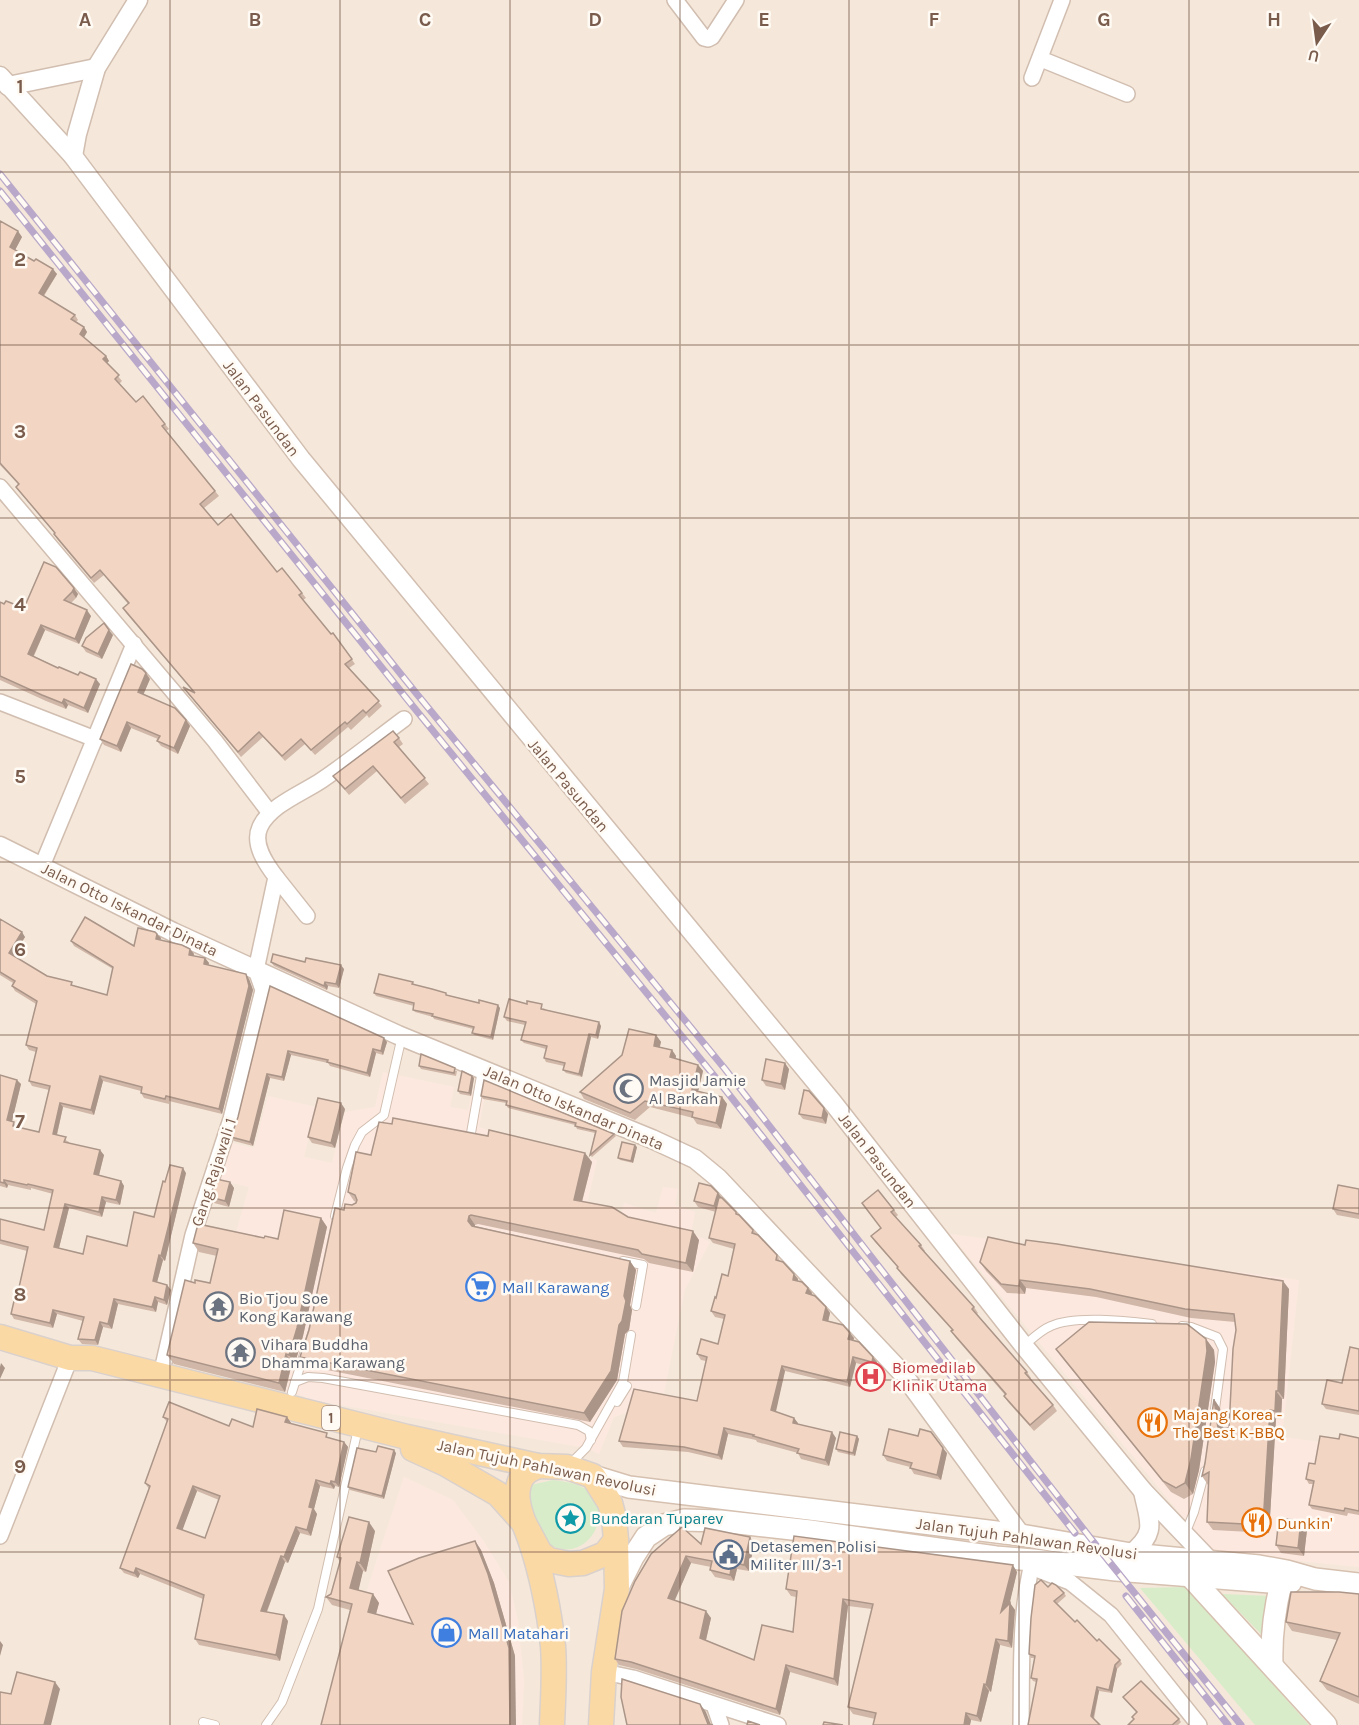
<svg xmlns="http://www.w3.org/2000/svg" width="1359" height="1725" font-family="Karla,sans-serif">
<style>
.residential{fill:#f5e8da}
.commercial{fill:#fde8e0}
.green{fill:#d8ecc9}
.lines{fill:none;stroke-linecap:round;stroke-linejoin:round}
.service-casing{stroke:#d1beb0;stroke-width:10}
.minor-casing{stroke:#d1beb0;stroke-width:18}
.tertiary-casing{stroke:#d1beb0;stroke-width:21}
.secondary-casing{stroke:#d6c0b0;stroke-width:24}
.primary-casing{stroke:#dad1cd;stroke-width:27}
.service{stroke:#fff;stroke-width:8}
.minor{stroke:#fff;stroke-width:15}
.tertiary{stroke:#fff;stroke-width:18}
.secondary{stroke:#fff;stroke-width:21}
.primary{stroke:#fbd9a5;stroke-width:24}
.rail-casing{stroke:#b9a8c9;stroke-width:7}
.rail{stroke:#fffaf3;stroke-width:4.5;stroke-dasharray:14;stroke-linecap:butt}
.wall{fill:#d1b7a8;fill-rule:evenodd}
.shaded-wall{fill:#aa9588}
.building{fill:#f3d5c3;stroke:#aa9588;stroke-width:1.5;fill-rule:evenodd}
.grid{fill:none;stroke:#7a5c4d;stroke-width:1.5;stroke-opacity:0.55}
.labels{text-anchor:middle;stroke-width:5;stroke-linejoin:round;paint-order:stroke}
.shield{fill:#fffaf3;stroke:#a28b7f;stroke-width:1.5}
.shield-label{font-size:15px;font-weight:bold;fill:#7a5c4d}
.street-label{font-size:16px;fill:#7a5c4d;stroke:#fffaf3}
.worship-label{font-size:16px;fill:#5b616d;stroke:#fffaf3;text-anchor:start}
.shop-label{font-size:16px;fill:#366cbe;stroke:#fffaf3;text-anchor:start}
.health-label{font-size:16px;fill:#be3a42;stroke:#fffaf3;text-anchor:start}
.food-label{font-size:16px;fill:#c56008;stroke:#fffaf3;text-anchor:start}
.culture-label{font-size:16px;fill:#0d838f;stroke:#fffaf3;text-anchor:start}
.service-label{font-size:16px;fill:#4e5e75;stroke:#fffaf3;text-anchor:start}
.grid-label{font-size:20px;text-anchor:middle;font-weight:bold;fill:#7a5c4d;stroke:#fffaf3;stroke-width:5;stroke-linejoin:round;paint-order:stroke}
</style>
<rect width="100%" height="100%" fill="#fdf6ec"/>
<!-- residential -->
<rect class="residential" x="0" y="0" width="1359" height="1725"/>
<!-- commercial -->
<g class="commercial">
<polygon points="383,1072 454,1087 450,1107 468,1110 472,1091 485,1095 479,1127 530,1145 597,1160 587,1204 621,1214 624,1203 656,1213 663,1187 678,1189 675,1205 695,1212 691,1233 710,1242 685,1289 664,1393 634,1390 628,1412 614,1417 599,1454 586,1448 312,1400 292,1392 285,1394 324,1226 283,1216 275,1244 235,1236 249,1187 217,1179 228,1142 254,1148 268,1096 316,1107 304,1157 332,1163 345,1112 375,1107"/>
<polygon points="950,1234 1299,1280 1282,1437 1359,1447 1359,1567 1270,1558 1210,1550"/>
<polygon points="404,1477 453,1500 483,1540 509,1582 518,1621 524,1680 522,1725 330,1725 356,1623"/>
</g>
<!-- green -->
<g class="green">
<path d="M553,1480C563,1481 575,1483 584,1488C620,1511 585,1567 549,1544C542,1539 537,1534 535,1526C533,1518 527,1501 527,1494C528,1491 530,1488 531,1485Z"/>
<polygon points="1186,1587 1309,1725 1255,1725 1140,1588"/>
<polygon points="1222,1594 1271,1596 1265,1638"/>
</g>
<g class="lines">
<defs>
<g id="service">
<polyline points="471,1133 482,1070"/>
<polyline points="335,1216 347,1168 355,1145 362,1132 384,1115 402,1036"/>
<polyline points="623,1261 643,1265 636,1306"/>
<polyline points="1182,1326 1191,1327 1217,1337 1223,1349 1215,1409"/>
<path d="M1025,1345C1033,1338 1041,1330 1051,1326C1074,1315 1126,1321 1152,1324"/>
<polyline points="295,1382 308,1377 323,1378 578,1425 589,1431 591,1440"/>
<polyline points="292,1392 305,1351"/>
<polyline points="617,1402 627,1386"/>
<polyline points="570,1464 586,1448 623,1382 631,1335"/>
<polyline points="1185,1534 1194,1512 1205,1471"/>
<polyline points="203,1722 215,1725"/>
<polyline points="266,1725 282,1702 318,1609 357,1433"/>
</g>
<g id="minor">
<polyline points="675,0 704,38 708,39 712,37 736,0"/>
<polyline points="1041,59 1127,94"/>
<polyline points="1032,78 1062,0"/>
<polyline points="0,487 215,741 270,813"/>
<polyline points="0,702 95,739"/>
<polyline points="42,866 134,644"/>
<polyline points="276,877 307,916"/>
<path d="M161,1375L193,1235L231,1119L263,990L256,970L276,877C266,864 252,844 260,827C270,805 303,793 322,780C350,761 377,739 404,719"/>
<polyline points="0,1536 70,1358"/>
<polyline points="1031,1567 1070,1582 1111,1615 1199,1725"/>
<polyline points="604,1672 633,1678 778,1725"/>
<polyline points="714,1705 721,1725"/>
<path d="M1021,1725C1022,1669 1019,1614 1033,1560"/>
</g>
<g id="tertiary">
<polyline points="0,76 73,156 301,459 834,1104 1024,1346 1143,1491 1210,1561"/>
<polyline points="8,86 96,68"/>
<polyline points="73,156 77,134 96,68 138,0"/>
<polyline points="0,846 173,932 326,1002 398,1035 652,1139 695,1159 718,1178 903,1374 1021,1535"/>
<path d="M1131,1554C1158,1532 1149,1522 1143,1491"/>
</g>
<g id="secondary">
<polyline points="593,1476 629,1487 1021,1535 1131,1554 1259,1566 1287,1571 1315,1579 1359,1584"/>
<polyline points="1190,1576 1326,1725"/>
<polyline points="617,1589 633,1557 646,1537 664,1525 684,1520 720,1521 810,1531 996,1557 1033,1560 1116,1570 1281,1583 1291,1582"/>
<path d="M1272,1664C1271,1635 1274,1612 1281,1583"/>
</g>
<g id="primary">
<polyline points="0,1337 70,1358 92,1358 407,1437 538,1466 567,1467 593,1476 610,1503 614,1518 616,1540 617,1589 604,1672 601,1725"/>
<polyline points="413,1449 446,1464 498,1494 524,1523 540,1553 549,1560 569,1564 583,1563 605,1554 616,1540"/>
<path d="M538,1466C529,1470 522,1473 519,1484C513,1502 525,1524 531,1542C542,1575 549,1611 553,1646C555,1672 553,1699 552,1725"/>
</g>
</defs>
<!-- service casing -->
<use href="#service" class="service-casing"/>
<!-- minor casing -->
<use href="#minor" class="minor-casing"/>
<!-- tertiary casing -->
<use href="#tertiary" class="tertiary-casing"/>
<!-- secondary casing -->
<use href="#secondary" class="secondary-casing"/>
<!-- primary casing -->
<use href="#primary" class="primary-casing"/>
<!-- service -->
<use href="#service" class="service"/>
<!-- minor -->
<use href="#minor" class="minor"/>
<!-- tertiary -->
<use href="#tertiary" class="tertiary"/>
<!-- secondary -->
<use href="#secondary" class="secondary"/>
<!-- primary -->
<use href="#primary" class="primary"/>
<defs>
<g id="rail">
<polyline points="0,174 416,693 725,1069 1099,1549 1241,1725"/>
<polyline points="0,191 407,699 720,1083 1075,1533"/>
<polyline points="1126,1596 1228,1725"/>
</g>
</defs>
<!-- rail casing -->
<use href="#rail" class="rail-casing"/>
<!-- rail -->
<use href="#rail" class="rail"/>
</g>
<!-- wall -->
<g class="wall">
<polygon points="0,221 22,237 15,250 57,274 44,296 75,315 78,320 76,322 84,327 87,332 84,337 106,356 109,361 107,363 122,381 119,384 136,402 165,424 169,429 166,431 215,491 219,496 204,508 218,525 302,593 306,598 303,600 331,634 333,633 355,664 349,668 382,706 369,718 367,715 351,730 348,727 315,755 305,744 285,761 263,737 241,757 183,687 194,692 126,613 123,608 128,604 104,575 94,583 57,539 54,534 55,533 20,492 16,487 18,484 0,465"/>
<polygon points="44,562 78,594 76,598 71,603 91,616 79,644 45,630 34,656 58,668 100,684 88,713 68,705 66,709 46,701 0,680 0,602 24,608"/>
<polygon points="113,635 102,659 86,652 82,646"/>
<polygon points="150,679 143,694 186,720 190,726 178,754 161,746 157,741 158,739 131,728 121,752 104,745 100,739"/>
<polygon points="399,738 403,744 399,747 429,784 405,804 377,771 349,795 333,776"/>
<polygon points="0,919 25,937 13,956 47,976 75,986 107,995 113,969 74,946 71,941 134,946 157,934 161,938 160,940 190,949 194,954 193,956 205,958 209,963 208,965 249,979 253,990 222,1114 169,1101 169,1104 144,1098 141,1093 141,1091 103,1081 94,1115 63,1107 57,1135 69,1142 69,1143 104,1155 99,1175 121,1181 124,1186 120,1205 106,1202 102,1217 69,1208 59,1248 83,1254 127,1246 154,1217 165,1182 186,1173 165,1261 163,1260 157,1282 167,1285 171,1290 167,1305 158,1302 156,1312 118,1304 112,1329 103,1327 98,1345 82,1344 78,1339 83,1321 57,1314 53,1328 14,1319 11,1314 16,1301 27,1251 0,1244 0,1219 44,1230 53,1194 31,1188 31,1190 8,1185 7,1188 0,1186 0,1075 21,1084 12,1121 17,1127 39,1132 49,1090 32,1086 29,1081 36,1052 29,1050 26,1045 36,1004 15,991 12,986 13,983 0,975"/>
<polygon points="271,962 305,962 344,969 339,988 328,986 327,990 274,966"/>
<polygon points="413,982 414,985 447,995 500,1008 493,1040 474,1035 472,1033 473,1029 434,1019 433,1017 415,1012 413,1010 414,1006 376,996 374,993"/>
<polygon points="270,986 387,1042 383,1055 376,1053 370,1077 330,1066 328,1063 291,1055 284,1081 270,1078 253,1146 234,1141 231,1137 238,1117"/>
<polygon points="545,1008 544,1009 601,1026 598,1039 591,1037 582,1077 566,1073 563,1070 564,1066 546,1062 544,1058 546,1049 524,1043 521,1040 525,1025 507,1021 504,1017"/>
<polygon points="656,1035 661,1042 660,1047 672,1050 676,1056 676,1059 698,1065 703,1071 698,1091 722,1097 727,1104 721,1129 697,1124 693,1118 650,1107 635,1120 584,1099 580,1092"/>
<polygon points="419,1066 457,1071 456,1076 421,1069"/>
<polygon points="789,1069 785,1090 766,1086 762,1080"/>
<polygon points="472,1076 474,1078 471,1096 460,1094 458,1091"/>
<polygon points="484,1080 614,1134 616,1136 592,1157 590,1155 595,1133 577,1129 575,1125 508,1108 506,1105 506,1103 483,1099 481,1096"/>
<polygon points="345,1109 335,1148 312,1143 308,1137"/>
<polygon points="799,1114 828,1114 826,1124 803,1119"/>
<polygon points="637,1147 633,1163 620,1160 618,1158"/>
<polygon points="371,1155 592,1162 582,1202 628,1217 699,1240 693,1272 649,1263 644,1259 478,1224 475,1225 475,1226 630,1261 636,1270 630,1305 632,1310 629,1330 625,1334 617,1380 590,1422 307,1366 300,1357 344,1210 356,1202 354,1201 348,1192"/>
<polygon points="230,1182 234,1188 229,1207 214,1203 210,1197"/>
<polygon points="1359,1189 1359,1219 1337,1215 1333,1209"/>
<polygon points="721,1197 777,1255 780,1261 798,1279 798,1281 808,1288 812,1293 811,1295 826,1307 830,1313 828,1322 854,1338 853,1341 877,1362 875,1368 856,1363 850,1387 785,1371 775,1412 794,1418 798,1424 836,1438 829,1466 801,1459 798,1453 757,1442 756,1440 728,1434 722,1460 688,1452 623,1447 619,1441 697,1401 706,1361 701,1360 697,1354 718,1344 724,1319 715,1317 711,1311 728,1276 734,1249 713,1243 709,1238 716,1212 698,1207 694,1201"/>
<polygon points="862,1203 894,1210 898,1215 896,1217 921,1245 925,1251 924,1252 974,1307 978,1313 977,1314 1027,1372 1031,1378 1030,1379 1053,1405 1057,1411 1034,1431 1008,1402 1004,1396 1005,1395 955,1337 951,1331 952,1330 901,1274 897,1268 898,1267 875,1242 871,1236 881,1228"/>
<polygon points="321,1218 327,1227 303,1336 295,1363 292,1363 285,1392 174,1364 167,1355 195,1283 210,1283 217,1256 199,1252 193,1243 264,1238 278,1239"/>
<polygon points="1025,1245 1289,1289 1284,1399 1282,1399 1281,1419 1276,1419 1269,1533 1213,1530 1207,1522 1208,1484 1208,1485 1202,1476 1220,1408 1223,1428 1229,1428 1236,1330 1235,1322 1191,1318 1096,1297 1026,1288 1025,1294 1007,1293 986,1271 980,1262"/>
<polygon points="1206,1339 1214,1350 1215,1362 1199,1470 1193,1494 1184,1499 1171,1492 1064,1360 1056,1349"/>
<polygon points="1359,1349 1359,1415 1326,1409 1322,1404 1342,1383"/>
<path d="M163,1417L229,1426L253,1427L287,1417L291,1423L290,1424L330,1438L344,1442L348,1447L339,1487L335,1486L334,1489L320,1486L314,1509L317,1514L311,1536L300,1533L288,1563L285,1562L267,1612L288,1621L280,1661L199,1645L195,1639L203,1599L140,1574L138,1578L124,1573L120,1568L149,1489L145,1483L167,1422ZM197,1491L219,1500L205,1538L182,1530Z"/>
<polygon points="857,1436 859,1439 855,1456 838,1452 836,1449"/>
<polygon points="1359,1438 1359,1515 1348,1513 1347,1516 1312,1509 1309,1505 1313,1484 1309,1484 1306,1479 1315,1464 1339,1439"/>
<polygon points="376,1452 396,1453 384,1499 350,1490 348,1487"/>
<polygon points="947,1453 941,1480 914,1474 910,1467 887,1461 883,1455"/>
<polygon points="1301,1521 1307,1530 1304,1556 1281,1553 1276,1545"/>
<polygon points="375,1531 366,1572 363,1571 358,1590 373,1594 379,1603 376,1614 413,1624 475,1541 481,1550 494,1583 515,1656 332,1605 326,1597 331,1594 340,1562 337,1557"/>
<polygon points="750,1537 754,1544 749,1571 737,1569 734,1581 715,1577 710,1570 711,1567 691,1563 675,1600 711,1618 706,1640 754,1660 793,1632 796,1597 791,1596 786,1589 1017,1572 1009,1604 1010,1603 1015,1610 1012,1648 1000,1645 991,1692 989,1691 981,1722 971,1720 970,1725 873,1725 875,1719 853,1714 848,1707 872,1609 848,1606 838,1686 790,1672 780,1715 636,1669 619,1665 615,1659 622,1611 701,1544"/>
<polygon points="1048,1587 1064,1593 1066,1596 1057,1604 1075,1622 1120,1660 1122,1664 1117,1669 1112,1693 1099,1691 1094,1719 1036,1682 1033,1681 1031,1678 1035,1658 1031,1658 1029,1654"/>
<polygon points="1359,1594 1359,1704 1327,1690 1320,1681 1337,1640 1292,1631 1286,1622"/>
<polygon points="1123,1697 1179,1719 1181,1722 1178,1725 1128,1725 1134,1719 1137,1713"/>
</g>
<!-- shaded-wall -->
<g class="shaded-wall">
<polygon points="18,231 22,237 14,252 10,247"/>
<polygon points="53,269 57,274 42,298 39,293"/>
<polygon points="84,327 87,332 83,339 80,334"/>
<polygon points="106,356 109,361 106,364 103,359"/>
<polygon points="74,588 78,594 76,598 72,592"/>
<polygon points="87,610 91,616 79,644 75,639"/>
<polygon points="41,625 45,630 32,659 28,654"/>
<polygon points="109,630 113,635 102,659 98,654"/>
<polygon points="146,673 150,679 142,698 138,692"/>
<polygon points="96,679 100,684 88,713 84,708"/>
<polygon points="64,699 68,705 66,709 62,703"/>
<polygon points="186,720 190,726 178,754 174,748"/>
<polygon points="127,722 131,728 121,752 117,746"/>
<polygon points="22,932 25,937 12,958 9,953"/>
<polygon points="157,934 161,938 159,944 156,939"/>
<polygon points="190,949 194,954 192,960 189,955"/>
<polygon points="205,958 209,963 207,969 204,964"/>
<polygon points="341,965 344,969 339,988 336,984"/>
<polygon points="246,974 249,979 253,990 222,1114 219,1109"/>
<polygon points="325,982 328,986 327,990 324,986"/>
<polygon points="498,1005 500,1008 493,1040 491,1037"/>
<polygon points="599,1022 601,1026 598,1039 596,1035"/>
<polygon points="589,1034 591,1037 582,1077 579,1074"/>
<polygon points="656,1035 661,1042 658,1052 654,1046"/>
<polygon points="384,1038 387,1042 383,1055 381,1051"/>
<polygon points="373,1049 376,1053 370,1077 367,1073"/>
<polygon points="672,1050 676,1056 674,1064 670,1057"/>
<polygon points="288,1051 291,1055 284,1081 282,1077"/>
<polygon points="785,1063 789,1069 785,1090 781,1084"/>
<polygon points="698,1065 703,1071 697,1096 692,1090"/>
<polygon points="267,1074 270,1078 253,1146 250,1142"/>
<polygon points="100,1076 103,1081 94,1115 91,1110"/>
<polygon points="472,1076 474,1078 471,1096 469,1093"/>
<polygon points="17,1080 21,1084 11,1125 7,1120"/>
<polygon points="722,1097 727,1104 721,1129 716,1123"/>
<polygon points="60,1103 63,1107 56,1138 53,1134"/>
<polygon points="341,1103 345,1109 335,1148 331,1143"/>
<polygon points="824,1108 828,1114 826,1124 822,1118"/>
<polygon points="635,1145 637,1147 633,1163 631,1161"/>
<polygon points="100,1150 104,1155 98,1179 94,1174"/>
<polygon points="585,1153 592,1162 580,1209 574,1200"/>
<polygon points="183,1168 186,1173 165,1261 161,1256"/>
<polygon points="4,1180 8,1185 7,1188 4,1183"/>
<polygon points="121,1181 124,1186 120,1205 116,1200"/>
<polygon points="230,1182 234,1188 229,1207 225,1201"/>
<polygon points="718,1193 722,1198 718,1212 714,1206"/>
<polygon points="102,1197 106,1202 102,1217 99,1212"/>
<polygon points="65,1204 69,1208 58,1252 54,1247"/>
<polygon points="469,1216 475,1225 474,1230 468,1221"/>
<polygon points="321,1218 327,1227 303,1336 295,1363 289,1355"/>
<polygon points="693,1231 699,1240 693,1272 686,1263"/>
<polygon points="159,1255 163,1260 156,1286 153,1281"/>
<polygon points="630,1261 636,1270 630,1305 632,1310 629,1330 625,1334 617,1380 590,1422 584,1413 619,1325"/>
<polygon points="794,1274 798,1279 797,1285 793,1280"/>
<polygon points="1020,1280 1026,1288 1025,1294 1019,1286"/>
<polygon points="1283,1281 1289,1289 1284,1399 1278,1391"/>
<polygon points="167,1285 171,1290 167,1305 164,1300"/>
<polygon points="808,1288 812,1293 810,1299 806,1293"/>
<polygon points="155,1297 158,1302 156,1312 152,1307"/>
<polygon points="114,1299 118,1304 112,1329 108,1324"/>
<polygon points="826,1307 830,1313 827,1326 823,1320"/>
<polygon points="53,1310 57,1314 53,1328 50,1323"/>
<polygon points="100,1322 103,1327 98,1345 95,1340"/>
<polygon points="850,1333 854,1338 852,1345 848,1339"/>
<polygon points="1206,1339 1214,1350 1215,1362 1199,1470 1193,1494 1185,1483"/>
<polygon points="286,1354 292,1363 285,1392 279,1383"/>
<polygon points="853,1357 856,1363 850,1387 847,1382"/>
<polygon points="873,1357 877,1362 875,1368 872,1362"/>
<polygon points="1,1363 5,1368 0,1379 0,1367"/>
<polygon points="782,1366 785,1371 775,1416 771,1410"/>
<polygon points="1276,1391 1282,1399 1281,1419 1275,1411"/>
<polygon points="1214,1399 1220,1408 1224,1437 1218,1428"/>
<polygon points="1270,1410 1276,1419 1269,1533 1263,1525"/>
<polygon points="287,1417 291,1423 289,1428 285,1422"/>
<polygon points="794,1418 798,1423 797,1429 793,1423"/>
<polygon points="724,1428 728,1434 722,1460 718,1455"/>
<polygon points="832,1432 836,1438 829,1466 825,1460"/>
<polygon points="857,1436 859,1439 855,1456 853,1453"/>
<polygon points="344,1442 348,1447 339,1487 335,1482"/>
<polygon points="943,1448 947,1453 941,1480 937,1475"/>
<polygon points="394,1450 396,1453 384,1499 382,1496"/>
<polygon points="316,1480 320,1486 314,1509 317,1514 311,1536 307,1530 309,1507"/>
<polygon points="331,1481 335,1486 334,1489 330,1484"/>
<polygon points="193,1486 197,1491 181,1534 177,1528"/>
<polygon points="1301,1521 1307,1530 1304,1556 1298,1548"/>
<polygon points="369,1522 375,1531 366,1572 360,1563"/>
<polygon points="296,1527 300,1533 288,1563 284,1557"/>
<polygon points="750,1537 754,1544 749,1571 744,1565"/>
<polygon points="475,1541 481,1550 494,1583 515,1656 516,1725 510,1725"/>
<polygon points="281,1556 285,1562 265,1616 261,1611"/>
<polygon points="686,1556 691,1563 673,1604 668,1598"/>
<polygon points="357,1562 363,1571 357,1597 350,1588"/>
<polygon points="732,1562 737,1569 734,1581 730,1575"/>
<polygon points="1013,1565 1017,1572 1006,1619 1001,1612"/>
<polygon points="136,1568 140,1574 138,1578 134,1573"/>
<polygon points="373,1594 379,1603 374,1621 368,1612"/>
<polygon points="843,1599 848,1606 838,1686 834,1679"/>
<polygon points="1010,1603 1015,1610 1012,1648 1008,1641"/>
<polygon points="706,1611 711,1618 705,1644 700,1638"/>
<polygon points="284,1615 288,1621 280,1661 276,1655"/>
<polygon points="996,1639 1000,1645 991,1692 986,1685"/>
<polygon points="0,1641 3,1645 0,1656"/>
<polygon points="786,1665 790,1672 780,1715 776,1709"/>
<polygon points="1115,1665 1117,1669 1112,1693 1109,1690"/>
<polygon points="55,1682 60,1689 51,1725 44,1725"/>
<polygon points="984,1684 989,1691 981,1722 977,1716"/>
<polygon points="1097,1687 1099,1691 1093,1719 1091,1716"/>
<polygon points="700,1704 706,1712 711,1725 709,1725"/>
<polygon points="966,1713 971,1720 970,1725 964,1725"/>
</g>
<!-- building -->
<g class="building">
<polygon points="0,221 18,231 10,247 34,261 36,259 53,269 39,293 75,315 71,319 84,327 80,334 106,356 103,359 119,375 115,379 136,402 143,396 165,424 162,426 215,491 200,504 218,525 231,514 277,572 282,568 302,593 299,595 331,634 333,633 352,659 345,664 379,701 366,713 363,710 347,724 345,722 311,750 301,739 282,756 259,732 238,752 183,687 195,693 123,608 129,603 100,570 91,578 54,534 55,533 16,487 19,484 0,463"/>
<polygon points="44,562 56,567 74,588 72,592 64,600 87,610 75,639 41,625 28,654 58,668 59,667 78,675 80,672 96,679 84,708 64,699 62,703 42,695 0,676 0,602 4,604 6,601 24,608"/>
<polygon points="104,623 109,630 98,654 82,646 86,638"/>
<polygon points="131,664 142,669 146,673 138,692 175,708 186,720 174,748 157,741 160,736 127,722 117,746 100,739"/>
<polygon points="393,731 399,738 394,742 425,778 401,798 373,766 345,789 333,776"/>
<polygon points="85,917 134,946 138,928 155,932 157,934 156,939 182,945 190,949 189,955 205,958 204,964 246,974 249,986 219,1109 166,1096 165,1099 141,1093 142,1087 100,1076 91,1110 60,1103 53,1134 66,1137 64,1142 100,1150 94,1174 121,1181 116,1200 102,1197 99,1212 65,1204 54,1247 83,1254 87,1236 127,1246 134,1212 154,1217 163,1181 165,1182 170,1165 183,1168 161,1256 159,1255 153,1281 167,1285 164,1300 155,1297 152,1307 114,1299 108,1324 100,1322 95,1340 78,1339 84,1317 53,1310 50,1323 11,1314 14,1301 16,1301 28,1247 0,1240 0,1219 44,1230 53,1190 28,1184 27,1185 4,1180 4,1183 0,1182 0,1075 17,1080 7,1120 14,1122 13,1126 39,1132 50,1086 29,1081 37,1048 26,1045 37,1001 12,986 15,981 0,972 0,919 22,932 9,953 47,976 72,982 71,985 107,995 113,967 71,941"/>
<polygon points="273,954 305,962 306,958 341,965 336,984 325,982 324,986 271,962"/>
<polygon points="379,974 413,982 412,984 432,989 446,993 446,995 479,1003 479,1000 498,1005 491,1037 472,1033 474,1027 432,1016 433,1014 413,1010 414,1003 374,993"/>
<polygon points="270,986 384,1038 381,1051 373,1049 367,1073 327,1062 328,1060 288,1051 282,1077 267,1074 250,1142 231,1137 238,1117"/>
<polygon points="509,999 527,1004 527,1001 542,1004 541,1009 599,1022 596,1035 589,1034 579,1074 563,1070 565,1063 544,1058 547,1046 521,1040 526,1022 504,1017"/>
<polygon points="629,1029 656,1035 654,1046 672,1050 670,1057 698,1065 692,1090 722,1097 716,1123 692,1117 693,1112 645,1101 630,1113 580,1092 622,1055"/>
<polygon points="421,1054 455,1068 454,1073 419,1066"/>
<polygon points="766,1059 785,1063 781,1084 762,1080"/>
<polygon points="462,1071 472,1076 469,1093 458,1091"/>
<polygon points="484,1080 614,1134 590,1155 596,1131 575,1126 576,1123 506,1105 507,1101 481,1096"/>
<polygon points="804,1090 809,1091 824,1108 822,1118 799,1114"/>
<polygon points="318,1098 341,1103 331,1143 308,1137"/>
<polygon points="393,1118 488,1136 489,1130 585,1153 574,1200 612,1207 628,1217 693,1231 686,1263 642,1254 638,1250 471,1215 469,1216 468,1221 472,1226 630,1261 624,1296 626,1301 622,1321 619,1325 611,1371 584,1413 300,1357 309,1330 335,1208 344,1210 345,1204 352,1205 356,1203 357,1200 355,1195 348,1192 356,1152 371,1155 379,1122 392,1124"/>
<polygon points="622,1142 635,1145 631,1161 618,1158"/>
<polygon points="216,1179 230,1182 225,1201 210,1197"/>
<polygon points="699,1183 711,1186 718,1193 714,1206 694,1201"/>
<polygon points="1338,1185 1359,1189 1359,1214 1333,1209"/>
<polygon points="878,1190 894,1210 891,1212 921,1245 919,1246 974,1307 972,1309 1027,1372 1025,1373 1053,1405 1030,1425 1004,1396 1006,1394 951,1331 953,1330 897,1268 898,1267 871,1236 881,1228 862,1203"/>
<polygon points="719,1197 722,1198 736,1212 736,1214 739,1215 753,1230 752,1233 758,1235 777,1255 776,1260 783,1262 794,1274 793,1280 802,1282 808,1288 806,1293 815,1296 826,1307 823,1320 843,1325 850,1333 848,1339 859,1342 873,1357 872,1362 853,1357 847,1382 782,1366 771,1410 794,1418 793,1423 832,1432 825,1460 797,1453 799,1449 753,1436 754,1435 724,1428 718,1455 684,1447 619,1441 634,1389 697,1401 707,1357 697,1354 701,1339 718,1344 725,1315 711,1311 715,1297 716,1298 722,1274 728,1276 735,1244 709,1238"/>
<polygon points="284,1210 321,1218 297,1328 289,1355 286,1354 279,1383 167,1355 185,1280 195,1283 195,1280 210,1283 218,1249 193,1243 198,1224 264,1238 265,1236 278,1239"/>
<polygon points="988,1237 1025,1245 1026,1240 1057,1244 1283,1281 1278,1391 1276,1391 1275,1411 1270,1410 1263,1525 1207,1522 1209,1472 1202,1476 1205,1463 1214,1399 1218,1428 1229,1428 1233,1349 1236,1330 1234,1314 1185,1309 1090,1289 1020,1280 1019,1286 1001,1284 980,1262"/>
<polygon points="1089,1322 1187,1324 1206,1339 1207,1351 1191,1459 1185,1483 1176,1488 1163,1481 1056,1349"/>
<polygon points="1350,1347 1359,1349 1359,1411 1322,1404 1327,1380 1342,1383"/>
<path d="M169,1402L229,1426L232,1419L253,1427L257,1409L287,1417L285,1422L327,1433L326,1437L344,1442L335,1482L331,1481L330,1484L316,1480L309,1507L313,1508L307,1530L296,1527L284,1557L281,1556L261,1611L284,1615L276,1655L195,1639L204,1595L136,1568L134,1573L120,1568L150,1486L145,1483L168,1419L163,1417ZM193,1486L220,1496L205,1538L177,1528Z"/>
<polygon points="889,1429 918,1436 920,1429 931,1432 943,1448 937,1475 910,1468 912,1463 883,1455"/>
<polygon points="840,1432 857,1436 853,1453 836,1449"/>
<polygon points="1340,1434 1359,1438 1359,1511 1345,1508 1344,1511 1309,1505 1314,1481 1306,1479 1309,1463 1315,1464 1320,1436 1339,1439"/>
<polygon points="378,1446 394,1450 382,1496 348,1487 357,1448 376,1452"/>
<polygon points="349,1517 369,1522 360,1563 357,1562 350,1588 373,1594 368,1612 413,1624 388,1571 419,1558 475,1541 488,1574 509,1648 510,1725 321,1725 352,1604 326,1597 331,1594 341,1558 337,1557"/>
<polygon points="1279,1518 1301,1521 1298,1548 1276,1545"/>
<polygon points="682,1527 701,1544 705,1528 750,1537 744,1565 732,1562 730,1575 710,1570 712,1561 686,1556 668,1598 706,1611 700,1638 754,1660 762,1625 793,1632 797,1591 786,1589 794,1536 1013,1565 1001,1612 1010,1603 1008,1641 996,1639 986,1685 984,1684 977,1716 966,1713 964,1725 873,1725 876,1713 848,1707 873,1604 843,1599 834,1679 786,1665 776,1709 631,1662 615,1659 622,1611 635,1581 651,1554"/>
<polygon points="1041,1580 1048,1587 1052,1583 1056,1585 1064,1593 1054,1601 1075,1622 1077,1620 1097,1641 1099,1639 1120,1660 1115,1665 1109,1690 1097,1687 1091,1716 1100,1725 1028,1725 1037,1679 1031,1678 1035,1656 1029,1654 1031,1618 1035,1585"/>
<polygon points="1291,1592 1339,1592 1359,1594 1359,1697 1320,1681 1340,1633 1286,1622"/>
<polygon points="17,1672 55,1682 44,1725 0,1725 0,1692 11,1694"/>
<polygon points="622,1679 700,1704 708,1724 713,1725 627,1725 621,1697"/>
<polygon points="1141,1681 1179,1719 1172,1725 1128,1725 1134,1719 1132,1717 1137,1712 1123,1697"/>
<polygon points="748,1721 760,1725 747,1725"/>
<polygon points="824,1722 843,1725 823,1725"/>
</g>
<!-- grid -->
<path class="grid" d="M170,0V1725M340,0V1725M510,0V1725M680,0V1725M849,0V1725M1019,0V1725M1189,0V1725M0,172H1359M0,345H1359M0,518H1359M0,690H1359M0,862H1359M0,1035H1359M0,1208H1359M0,1380H1359M0,1552H1359"/>
<!-- icons -->
<defs>
<symbol id="mosque-ring" viewBox="-11 -11 22 22"><circle r="9.5" fill="#fffaf3" stroke="#6b7280" stroke-width="1.5"/><path d="M3.5-4.9A6 6 0 1 0 3.5 4.9A5 5 0 1 1 3.5-4.9Z" fill="#6b7280"/></symbol>
<symbol id="supermarket-ring" viewBox="-11 -11 22 22"><circle r="9.5" fill="#fffaf3" stroke="#3f7fe0" stroke-width="1.5"/><path d="M-6-5.5h2.5l.6 2H6L4.5 2H-2.5L-4.4-4H-6ZM-1.5 3.2a1.3 1.3 0 1 0 .1 0ZM3 3.2a1.3 1.3 0 1 0 .1 0Z" fill="#3f7fe0"/></symbol>
<symbol id="temple-ring" viewBox="-11 -11 22 22"><circle r="9.5" fill="#fffaf3" stroke="#6b7280" stroke-width="1.5"/><path d="M0-6L5-2H3V0L6.5 2.5H4V6H1.5V3h-3V6H-4V2.5H-6.5L-3 0V-2H-5Z" fill="#6b7280"/></symbol>
<symbol id="hospital-ring" viewBox="-11 -11 22 22"><circle r="9.5" fill="#fffaf3" stroke="#e0444e" stroke-width="1.5"/><path d="M-5-5h3v3.5h4V-5h3V5h-3V1.5h-4V5h-3Z" fill="#e0444e"/></symbol>
<symbol id="restaurant-ring" viewBox="-11 -11 22 22"><circle r="9.5" fill="#fffaf3" stroke="#e8710a" stroke-width="1.5"/><path d="M-5-6h1v4h1v-4h1v4h1v-4h1v5L-1.5 .5V6h-2V.5L-5-1ZM5-6V6H3V1.5H1.5Q1.5-4 5-6Z" fill="#e8710a"/></symbol>
<symbol id="sight-ring" viewBox="-11 -11 22 22"><circle r="9.5" fill="#fffaf3" stroke="#0f9aa8" stroke-width="1.5"/><path d="M0-6L1.8-2.2L6-1.7L2.9 1.2L3.7 5.4L0 3.3L-3.7 5.4L-2.9 1.2L-6-1.7L-1.8-2.2Z" fill="#0f9aa8"/></symbol>
<symbol id="civic-ring" viewBox="-11 -11 22 22"><circle r="9.5" fill="#fffaf3" stroke="#5c6f8a" stroke-width="1.5"/><path d="M-.6-6.5H3V-4.5H.6V-3L4-1V1h2V6H-6V1h2V-1L-.6-3ZM-1.2 2.5V6h2.4V2.5Z" fill="#5c6f8a"/></symbol>
<symbol id="shop-ring" viewBox="-11 -11 22 22"><circle r="9.5" fill="#fffaf3" stroke="#3f7fe0" stroke-width="1.5"/><path d="M-5-2.5h2.3a2.7 3.5 0 0 1 5.4 0H5L5.5 6h-11ZM-1.5-2.5h3a1.5 2.3 0 0 0-3 0Z" fill="#3f7fe0"/></symbol>
</defs>
<g fill-rule="evenodd">
<use href="#mosque-ring" x="612" y="1072" width="33" height="33"/>
<use href="#supermarket-ring" x="464" y="1270" width="33" height="33"/>
<use href="#temple-ring" x="202" y="1290" width="33" height="33"/>
<use href="#temple-ring" x="224" y="1336" width="33" height="33"/>
<use href="#hospital-ring" x="854" y="1360" width="33" height="33"/>
<use href="#restaurant-ring" x="1136" y="1406" width="33" height="33"/>
<use href="#sight-ring" x="554" y="1502" width="33" height="33"/>
<use href="#restaurant-ring" x="1240" y="1506" width="33" height="33"/>
<use href="#civic-ring" x="712" y="1538" width="33" height="33"/>
<use href="#shop-ring" x="430" y="1616" width="33" height="33"/>
</g>
<g class="labels">
<!-- shield labels -->
<rect class="shield" x="322" y="1406" width="18" height="24" rx="4.5"/>
<g class="shield-label">
<text x="331" y="1423">1</text>
</g>
<!-- street labels -->
<g class="street-label">
<text transform="translate(262 408) rotate(53)" y="6">Jalan Pasundan</text>
<text transform="translate(569 785) rotate(50)" y="6">Jalan Pasundan</text>
<text transform="translate(130 909) rotate(26)" y="6">Jalan Otto Iskandar Dinata</text>
<text transform="translate(574 1107) rotate(23)" y="6">Jalan Otto Iskandar Dinata</text>
<text transform="translate(878 1160) rotate(52)" y="6">Jalan Pasundan</text>
<text transform="translate(213 1172) rotate(-72)" y="6">Gang Rajawali 1</text>
<text transform="translate(547 1467) rotate(12)" y="6">Jalan Tujuh Pahlawan Revolusi</text>
<text transform="translate(1027 1538) rotate(8)" y="6">Jalan Tujuh Pahlawan Revolusi</text>
</g>
<!-- worship labels -->
<g class="worship-label">
<text x="649" y="1086">Masjid Jamie<tspan x="649" dy="18">Al Barkah</tspan></text>
<text x="239" y="1304">Bio Tjou Soe<tspan x="239" dy="18">Kong Karawang</tspan></text>
<text x="261" y="1350">Vihara Buddha<tspan x="261" dy="18">Dhamma Karawang</tspan></text>
</g>
<!-- shop labels -->
<g class="shop-label">
<text x="502" y="1293">Mall Karawang</text>
<text x="468" y="1639">Mall Matahari</text>
</g>
<!-- health labels -->
<g class="health-label">
<text x="892" y="1373">Biomedilab<tspan x="892" dy="18">Klinik Utama</tspan></text>
</g>
<!-- food labels -->
<g class="food-label">
<text x="1173" y="1420">Majang Korea -<tspan x="1173" dy="18">The Best K-BBQ</tspan></text>
<text x="1277" y="1529">Dunkin'</text>
</g>
<!-- culture labels -->
<g class="culture-label">
<text x="591" y="1524">Bundaran Tuparev</text>
</g>
<!-- service labels -->
<g class="service-label">
<text x="750" y="1552">Detasemen Polisi<tspan x="750" dy="18">Militer III/3-1</tspan></text>
</g>
</g>
<g class="grid-label">
<text x="85" y="26">A</text>
<text x="255" y="26">B</text>
<text x="425" y="26">C</text>
<text x="595" y="26">D</text>
<text x="764" y="26">E</text>
<text x="934" y="26">F</text>
<text x="1104" y="26">G</text>
<text x="1274" y="26">H</text>
<text x="20" y="93">1</text>
<text x="20" y="266">2</text>
<text x="20" y="438">3</text>
<text x="20" y="611">4</text>
<text x="20" y="783">5</text>
<text x="20" y="956">6</text>
<text x="20" y="1128">7</text>
<text x="20" y="1301">8</text>
<text x="20" y="1473">9</text>
</g>
<!-- north arrow -->
<g transform="translate(1317 42) rotate(193)" stroke="#fffaf3" stroke-width="4.5" paint-order="stroke">
<path d="M0-4.5L10 22L0 15L-10 22Z" fill="#7a5c4d"/>
<text y="-9" font-size="16" font-weight="bold" text-anchor="middle" fill="#7a5c4d">U</text>
</g>
</svg>
